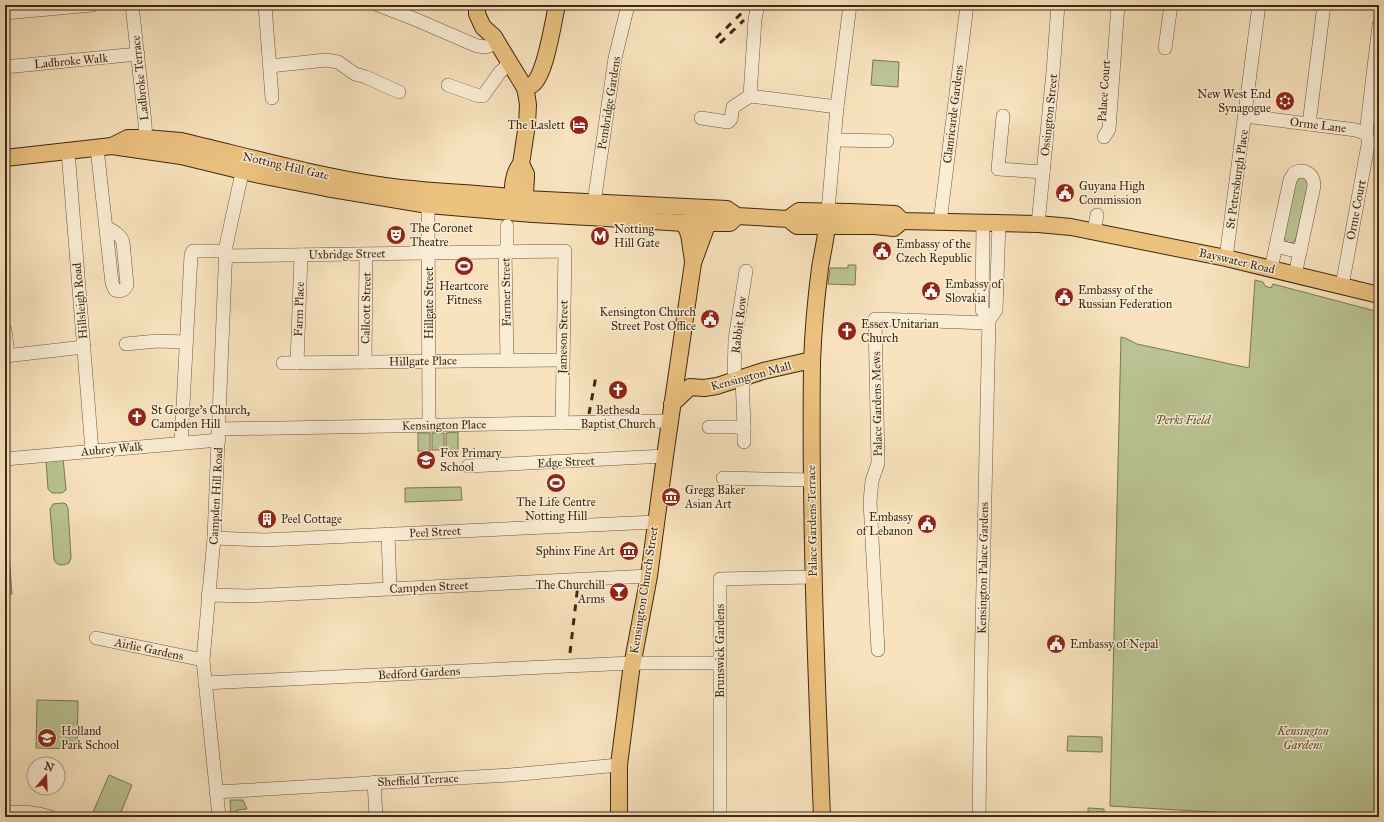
<svg xmlns="http://www.w3.org/2000/svg" width="1384" height="822" font-family="'IM FELL Great Primer',serif">
<style>
.green{fill:#bac494;stroke:#7d7654}
.lines{fill:none;stroke-linecap:round;stroke-linejoin:round}
.minor-casing{stroke:#6e573f;stroke-width:14}
.major-casing{stroke:#402815;stroke-width:18}
.minor{stroke:#faedd5;stroke-width:13}
.major{stroke:#ecc27f;stroke-width:16}
.rail{stroke:#402815;stroke-width:3;stroke-dasharray:7 7;stroke-linecap:butt}
.labels{text-anchor:middle;stroke-width:3;stroke-linejoin:round;paint-order:stroke}
.street-label{font-size:12px;fill:#402815;stroke:#faedd5}
.poi-label{font-size:12px;fill:#402815;stroke:#faedd5;text-anchor:start}
.park-label{font-size:12px;font-style:italic;fill:#5e4f35;stroke:#faedd5}
</style>
<rect width="100%" height="100%" fill="#f8e3be"/>
<filter id="stains"><feTurbulence type="fractalNoise" baseFrequency=".005" numOctaves="4"/><feColorMatrix values="0 0 0 0 .2 0 0 0 0 .09 0 0 0 0 .02 0 0 0 .5 -.17"/></filter>
<radialGradient id="worn" r=".72"><stop offset=".6" stop-color="#630" stop-opacity="0"/><stop offset="1" stop-color="#630" stop-opacity=".3"/></radialGradient>
<!-- green -->
<g class="green">
<polygon points="873,60 899,62 898,87 871,85"/>
<polygon points="1300,177 1305,178 1308,185 1296,238 1294,242 1289,243 1283,238 1295,181"/>
<polygon points="848,265 856,265 855,285 828,284 830,268 848,268"/>
<polygon points="1255,280 1263,282 1265,286 1271,288 1273,284 1379,312 1379,817 1229,817 1229,813 1110,806 1121,337 1125,338 1137,344 1249,368"/>
<polygon points="458,432 458,450 446,450 446,433"/>
<rect x="418" y="433" width="12" height="18"/>
<rect x="432" y="433" width="12" height="17"/>
<polygon points="63,458 66,490 62,493 52,493 48,489 46,460"/>
<polygon points="461,487 462,500 405,502 405,488"/>
<path d="M63,503L66,504L68,508L71,558L69,563C63,566 56,566 54,559L50,509L53,504Z"/>
<polygon points="5,504 12,594 5,594"/>
<polygon points="37,700 78,701 77,749 36,748"/>
<polygon points="1068,736 1102,737 1102,752 1067,751"/>
<polygon points="109,775 132,785 119,817 91,817"/>
<polygon points="230,800 243,800 247,809 237,810 237,817 231,817"/>
<polygon points="1088,808 1104,809 1104,817 1088,817"/>
<polygon points="582,813 582,817 511,817"/>
</g>
<g class="lines">
<defs>
<g id="minor">
<polyline points="132,5 145,123 146,147"/>
<polyline points="265,5 272,98"/>
<polyline points="378,5 417,20 477,46 486,47 497,43"/>
<polyline points="758,5 755,19 750,96 837,107"/>
<polyline points="5,13 92,5"/>
<polyline points="1165,48 1171,5"/>
<polyline points="270,66 326,60 338,62 355,74 366,77 399,92"/>
<polyline points="5,67 138,54"/>
<polyline points="448,85 479,96 483,96 500,72 509,64"/>
<polyline points="1003,116 998,169 1043,172"/>
<polyline points="1245,116 1356,130 1366,134"/>
<polyline points="701,118 728,122 731,119 733,107 750,96"/>
<polyline points="1309,124 1324,5"/>
<polyline points="1366,134 1379,25"/>
<polyline points="1104,137 1109,129 1118,5"/>
<polyline points="835,140 887,141"/>
<path d="M97,148C102,193 107,238 112,283L115,290C121,292 125,290 127,285L123,242C120,234 113,231 106,227"/>
<polyline points="68,151 92,451"/>
<polyline points="594,203 615,58 628,5"/>
<polyline points="428,205 429,425"/>
<polyline points="828,211 837,107 850,5"/>
<polyline points="940,222 967,5"/>
<polyline points="1038,224 1053,72 1058,5"/>
<polyline points="507,226 507,245 505,251 507,359"/>
<polyline points="1094,231 1097,215"/>
<polyline points="1276,246 1300,252"/>
<polyline points="226,256 565,251 562,423"/>
<polyline points="1226,258 1259,5"/>
<path d="M1271,269L1290,180L1294,173C1305,168 1314,174 1314,186L1295,275"/>
<polyline points="1342,286 1368,145 1369,140 1366,134"/>
<polyline points="989,320 996,310 999,223"/>
<polyline points="5,330 8,355"/>
<polyline points="126,344 157,341 186,342"/>
<polyline points="5,356 84,347"/>
<polyline points="365,362 366,254"/>
<polyline points="283,363 563,360"/>
<polyline points="297,363 301,255"/>
<polyline points="734,380 735,339 746,271"/>
<polyline points="709,427 744,427 742,377"/>
<polyline points="744,427 744,442"/>
<polyline points="219,429 670,421"/>
<polyline points="181,443 191,255 193,251 226,251"/>
<polyline points="5,459 219,440"/>
<polyline points="468,466 665,456"/>
<polyline points="723,478 811,480"/>
<polyline points="388,534 390,589"/>
<polyline points="214,538 264,540 656,522"/>
<polyline points="208,595 248,596 649,576"/>
<polyline points="96,638 203,660"/>
<polyline points="878,650 870,501 872,481 878,463 875,319 988,323"/>
<polyline points="205,683 632,663 719,663"/>
<polyline points="374,782 376,817"/>
<polyline points="216,792 510,775 619,765"/>
<path d="M5,812C20,813 36,811 50,817"/>
<polyline points="219,817 203,660 214,538 226,246 243,168 242,162"/>
<polyline points="720,817 720,579 813,577"/>
<polyline points="979,817 981,672 989,320 982,310 983,223"/>
</g>
<g id="major">
<path d="M477,5V14L483,27L494,37L525,88L527,98L528,105L527,124L521,164C511,175 513,194 512,208"/>
<path d="M525,88C527,87 531,86 533,84C546,73 553,22 557,5"/>
<path d="M112,146L128,138H145L181,141C249,157 316,176 385,186C432,193 478,192 525,199L727,209L737,216L788,219L797,226H875L894,228L902,221"/>
<polyline points="5,158 112,146 181,156 255,174 326,188 428,205 533,214 606,218 684,223 730,223 737,216"/>
<polyline points="521,164 526,174 526,178 524,209"/>
<polyline points="788,219 799,211 850,212 895,214 902,221 1038,224 1071,227 1226,258 1379,295"/>
<polyline points="684,223 689,234 693,261"/>
<polyline points="672,404 690,387 704,388 717,386 763,371 812,360"/>
<polyline points="619,817 619,765 631,671 649,576 665,456 693,263 708,222 712,214"/>
<path d="M822,817C816,666 810,514 812,363C813,332 816,299 820,268C823,249 828,231 828,211"/>
</g>
</defs>
<!-- minor casing -->
<use href="#minor" class="minor-casing"/>
<!-- major casing -->
<use href="#major" class="major-casing"/>
<!-- minor -->
<use href="#minor" class="minor"/>
<!-- major -->
<use href="#major" class="major"/>
<!-- rail -->
<g class="rail">
<polyline points="716,38 748,7"/>
<polyline points="720,43 744,20"/>
<polyline points="589,414 596,376"/>
<polyline points="570,653 578,584"/>
</g>
</g>
<!-- icons -->
<defs>
<symbol id="synagogue-disc" viewBox="-11 -11 22 22"><circle r="9.5" fill="#8f2418" stroke="#faedd5"/><path d="M0-6.5L5.6 3.2H-5.6ZM0 6.5L5.6-3.2H-5.6Z" fill="#fff"/></symbol>
<symbol id="hotel-disc" viewBox="-11 -11 22 22"><circle r="9.5" fill="#8f2418" stroke="#faedd5"/><path d="M-6-4.5h1.5V1H6V5H4.5V3h-9V5H-6ZM-4 0a1.8 1.8 0 1 1 3.6 0ZM.5 0V-2.5h3Q6-2.5 6 0Z" fill="#fff"/></symbol>
<symbol id="civic-disc" viewBox="-11 -11 22 22"><circle r="9.5" fill="#8f2418" stroke="#faedd5"/><path d="M-.6-6.5H3V-4.5H.6V-3L4-1V1h2V6H-6V1h2V-1L-.6-3ZM-1.2 2.5V6h2.4V2.5Z" fill="#fff"/></symbol>
<symbol id="theatre-disc" viewBox="-11 -11 22 22"><circle r="9.5" fill="#8f2418" stroke="#faedd5"/><path d="M-5-5.5Q0-4 5-5.5V0Q5 5 0 6Q-5 5-5 0ZM-3.3-2.5H-1v1.5H-3.3ZM1-2.5H3.3v1.5H1ZM-2.8 1Q0 5.5 2.8 1Z" fill="#fff"/></symbol>
<symbol id="metro-disc" viewBox="-11 -11 22 22"><circle r="9.5" fill="#8f2418" stroke="#faedd5"/><path d="M-5.5 5V-5H-3L0 0L3-5H5.5V5H3V-.5L0 4L-3-.5V5Z" fill="#fff"/></symbol>
<symbol id="stadium-disc" viewBox="-11 -11 22 22"><circle r="9.5" fill="#8f2418" stroke="#faedd5"/><path d="M0-5a6.5 5 0 1 0 0 10a6.5 5 0 1 0 0-10ZM-3.5-1.8h7v3.6h-7Z" fill="#fff"/></symbol>
<symbol id="church-disc" viewBox="-11 -11 22 22"><circle r="9.5" fill="#8f2418" stroke="#faedd5"/><path d="M-1.2-6h2.4v3.5h3.3v2.4h-3.3V6h-2.4V-.1h-3.3v-2.4h3.3Z" fill="#fff"/></symbol>
<symbol id="school-disc" viewBox="-11 -11 22 22"><circle r="9.5" fill="#8f2418" stroke="#faedd5"/><path d="M0-5L7-2L0 1L-7-2ZM-4 1L0 2.5L4 1V4Q0 6-4 4Z" fill="#fff"/></symbol>
<symbol id="museum-disc" viewBox="-11 -11 22 22"><circle r="9.5" fill="#8f2418" stroke="#faedd5"/><path d="M0-6L6-3V-2H-6V-3ZM-5-1h2V3h-2ZM-1-1h2V3h-2ZM3-1h2V3H3ZM-6 4H6V6H-6Z" fill="#fff"/></symbol>
<symbol id="building-disc" viewBox="-11 -11 22 22"><circle r="9.5" fill="#8f2418" stroke="#faedd5"/><path d="M-4-6H4V6H1V3H-1V6H-4ZM-2.5-4.3h1.7v1.8h-1.7ZM.8-4.3h1.7v1.8H.8ZM-2.5-1h1.7V.8h-1.7ZM.8-1h1.7V.8H.8Z" fill="#fff"/></symbol>
<symbol id="bar-disc" viewBox="-11 -11 22 22"><circle r="9.5" fill="#8f2418" stroke="#faedd5"/><path d="M-6-5H6L.8 .8V4.5H3.5V6h-7V4.5H-.8V.8Z" fill="#fff"/></symbol>
</defs>
<g fill-rule="evenodd">
<use href="#synagogue-disc" x="1274" y="90" width="22" height="22"/>
<use href="#hotel-disc" x="568" y="114" width="22" height="22"/>
<use href="#civic-disc" x="1054" y="182" width="22" height="22"/>
<use href="#theatre-disc" x="385" y="224" width="22" height="22"/>
<use href="#metro-disc" x="589" y="225" width="22" height="22"/>
<use href="#civic-disc" x="871" y="240" width="22" height="22"/>
<use href="#stadium-disc" x="453" y="255" width="22" height="22"/>
<use href="#civic-disc" x="920" y="280" width="22" height="22"/>
<use href="#civic-disc" x="1053" y="286" width="22" height="22"/>
<use href="#civic-disc" x="699" y="308" width="22" height="22"/>
<use href="#church-disc" x="836" y="320" width="22" height="22"/>
<use href="#church-disc" x="607" y="379" width="22" height="22"/>
<use href="#church-disc" x="126" y="406" width="22" height="22"/>
<use href="#school-disc" x="415" y="449" width="22" height="22"/>
<use href="#stadium-disc" x="545" y="472" width="22" height="22"/>
<use href="#museum-disc" x="660" y="486" width="22" height="22"/>
<use href="#building-disc" x="256" y="508" width="22" height="22"/>
<use href="#civic-disc" x="916" y="513" width="22" height="22"/>
<use href="#museum-disc" x="618" y="540" width="22" height="22"/>
<use href="#bar-disc" x="608" y="581" width="22" height="22"/>
<use href="#civic-disc" x="1045" y="633" width="22" height="22"/>
<use href="#school-disc" x="36" y="727" width="22" height="22"/>
</g>
<g class="labels">
<!-- street labels -->
<g class="street-label">
<text transform="translate(71 61) rotate(-5)" y="4">Ladbroke Walk</text>
<text transform="translate(140 78) rotate(-96)" y="4">Ladbroke Terrace</text>
<text transform="translate(1104 91) rotate(-86)" y="4">Palace Court</text>
<text transform="translate(609 103) rotate(-81)" y="4">Pembridge Gardens</text>
<text transform="translate(953 114) rotate(-83)" y="4">Clanricarde Gardens</text>
<text transform="translate(1049 115) rotate(-84)" y="4">Ossington Street</text>
<text transform="translate(1318 125) rotate(7)" y="4">Orme Lane</text>
<text transform="translate(286 166) rotate(13)" y="4">Notting Hill Gate</text>
<text transform="translate(1237 179) rotate(-82)" y="4">St Petersburgh Place</text>
<text transform="translate(1356 210) rotate(-79)" y="4">Orme Court</text>
<text transform="translate(347 254) rotate(-1)" y="4">Uxbridge Street</text>
<text transform="translate(1237 261) rotate(13)" y="4">Bayswater Road</text>
<text transform="translate(506 292) rotate(-91)" y="4">Farmer Street</text>
<text transform="translate(80 301) rotate(-95)" y="4">Hillsleigh Road</text>
<text transform="translate(429 303) rotate(-90)" y="4">Hillgate Street</text>
<text transform="translate(366 308) rotate(-89)" y="4">Callcott Street</text>
<text transform="translate(299 309) rotate(-88)" y="4">Farm Place</text>
<text transform="translate(739 325) rotate(-83)" y="4">Rabbit Row</text>
<text transform="translate(563 337) rotate(-89)" y="4">Jameson Street</text>
<text transform="translate(423 361) rotate(-1)" y="4">Hillgate Place</text>
<text transform="translate(751 376) rotate(-15)" y="4">Kensington Mall</text>
<text transform="translate(877 404) rotate(-91)" y="4">Palace Gardens Mews</text>
<text transform="translate(444 425) rotate(-1)" y="4">Kensington Place</text>
<text transform="translate(112 449) rotate(-5)" y="4">Aubrey Walk</text>
<text transform="translate(566 462) rotate(-3)" y="4">Edge Street</text>
<text transform="translate(216 496) rotate(-87)" y="4">Campden Hill Road</text>
<text transform="translate(812 521) rotate(-91)" y="4">Palace Gardens Terrace</text>
<text transform="translate(435 532) rotate(-3)" y="4">Peel Street</text>
<text transform="translate(983 568) rotate(-89)" y="4">Kensington Palace Gardens</text>
<text transform="translate(429 587) rotate(-3)" y="4">Campden Street</text>
<text transform="translate(644 590) rotate(-81)" y="4">Kensington Church Street</text>
<text transform="translate(149 649) rotate(12)" y="4">Airlie Gardens</text>
<text transform="translate(720 651) rotate(-90)" y="4">Brunswick Gardens</text>
<text transform="translate(419 673) rotate(-3)" y="4">Bedford Gardens</text>
<text transform="translate(418 780) rotate(-3)" y="4">Sheffield Terrace</text>
</g>
<!-- poi labels -->
<g class="poi-label">
<text x="1271" y="98" text-anchor="end">New West End<tspan x="1271" dy="14">Synagogue</tspan></text>
<text x="565" y="129" text-anchor="end">The Laslett</text>
<text x="1079" y="190">Guyana High<tspan x="1079" dy="14">Commission</tspan></text>
<text x="410" y="232">The Coronet<tspan x="410" dy="14">Theatre</tspan></text>
<text x="614" y="233">Notting<tspan x="614" dy="14">Hill Gate</tspan></text>
<text x="896" y="248">Embassy of the<tspan x="896" dy="14">Czech Republic</tspan></text>
<text x="945" y="288">Embassy of<tspan x="945" dy="14">Slovakia</tspan></text>
<text x="464" y="290" text-anchor="middle">Heartcore<tspan x="464" dy="14">Fitness</tspan></text>
<text x="1078" y="294">Embassy of the<tspan x="1078" dy="14">Russian Federation</tspan></text>
<text x="696" y="316" text-anchor="end">Kensington Church<tspan x="696" dy="14">Street Post Office</tspan></text>
<text x="861" y="328">Essex Unitarian<tspan x="861" dy="14">Church</tspan></text>
<text x="151" y="414">St George's Church,<tspan x="151" dy="14">Campden Hill</tspan></text>
<text x="618" y="414" text-anchor="middle">Bethesda<tspan x="618" dy="14">Baptist Church</tspan></text>
<text x="440" y="457">Fox Primary<tspan x="440" dy="14">School</tspan></text>
<text x="685" y="494">Gregg Baker<tspan x="685" dy="14">Asian Art</tspan></text>
<text x="556" y="506" text-anchor="middle">The Life Centre<tspan x="556" dy="14">Notting Hill</tspan></text>
<text x="913" y="521" text-anchor="end">Embassy<tspan x="913" dy="14">of Lebanon</tspan></text>
<text x="281" y="523">Peel Cottage</text>
<text x="615" y="555" text-anchor="end">Sphinx Fine Art</text>
<text x="605" y="589" text-anchor="end">The Churchill<tspan x="605" dy="14">Arms</tspan></text>
<text x="1070" y="648">Embassy of Nepal</text>
<text x="61" y="735">Holland<tspan x="61" dy="14">Park School</tspan></text>
</g>
<!-- park labels -->
<g class="park-label">
<text x="1183" y="424">Perks Field</text>
<text x="1303" y="735">Kensington<tspan x="1303" dy="14">Gardens</tspan></text>
</g>
</g>
<!-- margin -->
<rect width="1384" height="822" fill="none" stroke="#f8e3be" stroke-width="20"/>
<rect x="6" y="6" width="1372" height="810" fill="none" stroke="#402815" stroke-width="2"/>
<rect x="10" y="10" width="1364" height="802" fill="none" stroke="#402815"/>
<!-- north arrow -->
<g transform="translate(46 776) rotate(19)"><circle r="19" fill="#faedd5" stroke="#b09e88"/>
<path d="M0-3L7 15L0 10L-7 15Z" fill="#8f2418"/>
<text y="-6" font-size="11" font-weight="bold" text-anchor="middle" fill="#402815">N</text>
</g>
<rect width="100%" height="100%" filter="url(#stains)"/>
<rect width="100%" height="100%" fill="url(#worn)"/>
</svg>
